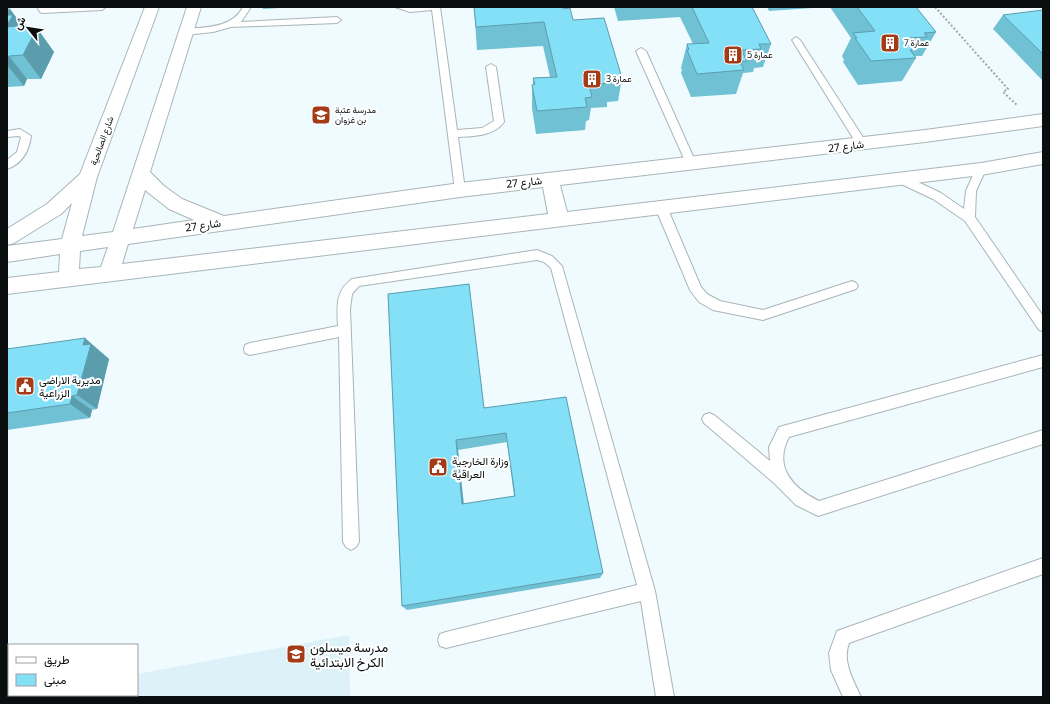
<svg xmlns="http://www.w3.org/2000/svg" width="1050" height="704" font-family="Commissioner,Vazirmatn,sans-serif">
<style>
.built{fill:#dcf2f8}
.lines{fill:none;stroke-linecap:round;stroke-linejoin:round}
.service-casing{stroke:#a9b5b8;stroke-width:2}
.secondary-casing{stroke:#a9b5b8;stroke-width:2}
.path{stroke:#9ea8ab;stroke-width:2;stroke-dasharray:2 2;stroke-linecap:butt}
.service{fill:#fff;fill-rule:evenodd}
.secondary{fill:#fff;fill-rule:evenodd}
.wall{fill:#71c1d4;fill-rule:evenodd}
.shaded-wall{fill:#5c9dad}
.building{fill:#83e0f7;stroke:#5c9dad;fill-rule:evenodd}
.labels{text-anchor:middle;stroke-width:4;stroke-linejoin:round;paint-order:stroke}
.far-poi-label{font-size:9px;fill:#0a0e0f;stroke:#fff;text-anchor:start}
.far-street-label{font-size:9px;fill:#0a0e0f;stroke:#fff}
.street-label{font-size:11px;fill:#0a0e0f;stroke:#fff}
.poi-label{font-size:11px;fill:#0a0e0f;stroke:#fff;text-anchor:start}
.near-poi-label{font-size:13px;fill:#0a0e0f;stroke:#fff;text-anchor:start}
</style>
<rect width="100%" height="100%" fill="#effbff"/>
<!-- built -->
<polygon class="built" points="349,635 350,697 14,697 24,695 137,695 137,674"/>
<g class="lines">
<defs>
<g id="service">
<polygon points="37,7 106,7 102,10 43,13 40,12"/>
<path d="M243,7H251L241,22L337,17L341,20L337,23L231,27L213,32L186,35L182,32L186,29C207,27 232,28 243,7Z"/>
<path d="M395,7H440L457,130L482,128L494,121L486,67L491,64L496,67L504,122C494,136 474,136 458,137L465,190L464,193H456L455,190L432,10L410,12Z"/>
<polygon points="796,37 800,40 866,142 867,144 866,146 858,146 792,40"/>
<polygon points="641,48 646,51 696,163 695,166 691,167 686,163 636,51"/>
<path d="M20,129L31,136C29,151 22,164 7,169V160L17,152L21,137L18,136L7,137V131Z"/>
<polygon points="981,165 986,169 976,191 975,217 1043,316 1043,331 1039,330 965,221 933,199 897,182 896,179 901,175 905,176 941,193 964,209 966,191 977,166"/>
<polygon points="661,203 667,207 701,287 707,294 720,301 763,310 852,281 856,283 858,286 856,289 763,320 713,310 699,302 690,290 655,207"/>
<path d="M537,250L552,256L562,266L655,591L674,697H656L641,601L446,648L440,646L438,640L440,634L446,632L637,585L551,268L544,262L537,260L359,286L352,294L350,309L359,542L356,547L351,550L346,547L343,542L339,337L250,355L245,353L244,349L245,345L250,343L338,326C337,307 335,291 352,279Z"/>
<path d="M1043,355V367L789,437C773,467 793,488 819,501L1043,430V444L818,516L796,505L774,483L704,423L702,419L704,415L709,413L714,415L770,461L769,447L779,427Z"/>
<path d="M1043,558V574L849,643C842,662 853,679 861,697H843L831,670L829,653L837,631Z"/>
</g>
<path id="secondary" d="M145,7H159L97,177L82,236L113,232L187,7H201L150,172L164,186L182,199L224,216L460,183L925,130L1043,114V126L925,142L560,185L567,212L981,163L1043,152V164L981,175L7,294V278L59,272L60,254L7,262V246L62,239L72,203L61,214L14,243L7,245V229L47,204L80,174ZM543,187L548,214L122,264L128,244L460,197ZM145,190L169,209L194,220L133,229ZM108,247L101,267L79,269L80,251Z"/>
</defs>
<!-- service casing -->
<use href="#service" class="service-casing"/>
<!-- secondary casing -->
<use href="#secondary" class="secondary-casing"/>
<!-- path -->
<polyline class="path" points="935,7 1008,89 1003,92 1017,105"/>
<!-- service -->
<use href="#service" class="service"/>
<!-- secondary -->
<use href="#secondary" class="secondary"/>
</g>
<!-- wall -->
<g class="wall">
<polygon points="262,7 297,7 263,9"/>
<polygon points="474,7 563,9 622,78 618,101 607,102 607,107 591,108 589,120 586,121 585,130 536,134 532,108 532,85 533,85 533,78 550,77 543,46 477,50"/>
<polygon points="614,7 752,7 771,44 763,67 754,68 753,72 743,73 736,94 691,97 681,73 682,70 681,68 687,44 693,44 680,17 618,21"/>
<polygon points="767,7 827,7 769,11"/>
<polygon points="830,7 916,7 936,32 922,56 916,56 915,57 916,58 902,81 858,85 843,62 844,60 842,56 851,38"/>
<polygon points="7,9 10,9 22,26 29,29 37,28 54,52 41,79 27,79 24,86 7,87"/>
<polygon points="1043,10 1043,81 993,29 1003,15"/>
<path d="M388,294L485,408L566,397L603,573L600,578L407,610L402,606ZM507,442L514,496L464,504L458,450Z"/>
<polygon points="7,349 103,353 103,354 109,359 97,409 92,410 90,418 7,430"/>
</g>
<!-- shaded-wall -->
<g class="shaded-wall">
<polygon points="10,9 24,28 26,25 33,35 37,28 54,52 41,79 23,55 7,28 7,13"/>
<polygon points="9,56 27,79 24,86 7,65 7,59"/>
<polygon points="85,338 109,359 97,409 77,395 83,345"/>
<polygon points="72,396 92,410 90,418 70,404"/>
<polygon points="456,440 458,450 464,511 462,504"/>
</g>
<!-- building -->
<g class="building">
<polygon points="474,7 562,7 563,9 570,8 573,20 604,18 622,78 608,79 610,83 589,85 592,97 585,98 587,107 537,111 532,85 535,84 533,78 557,77 544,22 476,27"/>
<polygon points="692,7 752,7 771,44 759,44 761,49 741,50 747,61 740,62 744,70 697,74 687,50 689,50 687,44 709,43"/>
<polygon points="857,7 916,7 936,32 924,33 927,37 908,38 916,49 910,50 916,58 871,61 855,38 857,38 853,33 875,31"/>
<polygon points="7,9 10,9 7,13"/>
<polygon points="1043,10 1043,54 1003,15"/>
<polygon points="7,15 13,15 7,25"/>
<polygon points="26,25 24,29 37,28 23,55 9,56 7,59 7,27"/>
<path d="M469,284L484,408L566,397L603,573L402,606L388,294ZM506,433L515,496L462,504L456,440Z"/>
<polygon points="85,338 83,345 91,344 77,395 72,396 70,404 7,413 7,349"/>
</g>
<!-- icons -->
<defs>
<symbol id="building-square" viewBox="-11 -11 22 22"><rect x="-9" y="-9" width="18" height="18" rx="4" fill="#a23b16" stroke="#fff"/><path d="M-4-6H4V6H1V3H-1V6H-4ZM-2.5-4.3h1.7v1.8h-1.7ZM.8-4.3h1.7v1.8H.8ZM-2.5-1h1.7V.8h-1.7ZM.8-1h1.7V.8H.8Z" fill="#fff"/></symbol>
<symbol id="school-square" viewBox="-11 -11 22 22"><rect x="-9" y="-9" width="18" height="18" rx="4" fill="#a23b16" stroke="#fff"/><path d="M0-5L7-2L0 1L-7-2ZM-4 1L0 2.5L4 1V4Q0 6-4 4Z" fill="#fff"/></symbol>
<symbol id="civic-square" viewBox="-11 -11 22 22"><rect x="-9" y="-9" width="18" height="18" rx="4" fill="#a23b16" stroke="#fff"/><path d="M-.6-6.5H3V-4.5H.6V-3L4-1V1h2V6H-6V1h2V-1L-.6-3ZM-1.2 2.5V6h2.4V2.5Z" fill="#fff"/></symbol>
</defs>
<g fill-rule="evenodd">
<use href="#building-square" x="879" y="32" width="22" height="22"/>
<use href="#building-square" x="722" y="44" width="22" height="22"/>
<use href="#building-square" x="581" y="68" width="22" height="22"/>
<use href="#school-square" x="310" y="104" width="22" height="22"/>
<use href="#civic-square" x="14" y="375" width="22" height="22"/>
<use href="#civic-square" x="427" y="456" width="22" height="22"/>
<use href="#school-square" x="285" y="643" width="22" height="22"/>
</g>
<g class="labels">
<!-- far-poi labels -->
<g class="far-poi-label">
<text x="904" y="46">عمارة 7</text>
<text x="747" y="58">عمارة 5</text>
<text x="606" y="82">عمارة 3</text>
<text x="335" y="113">مدرسة عتبة<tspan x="335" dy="10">بن غزوان</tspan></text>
</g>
<!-- far-street labels -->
<g class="far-street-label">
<text transform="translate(102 141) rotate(-70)" y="3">شارع الصالحية</text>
</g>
<!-- street labels -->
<g class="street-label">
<text transform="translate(846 146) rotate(-7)" y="4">شارع 27</text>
<text transform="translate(524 182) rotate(-6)" y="4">شارع 27</text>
<text transform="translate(203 225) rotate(-8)" y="4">شارع 27</text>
</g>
<!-- poi labels -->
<g class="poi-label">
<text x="39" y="384">مديرية الاراضي<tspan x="39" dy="13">الزراعية</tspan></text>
<text x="452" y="465">وزارة الخارجية<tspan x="452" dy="13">العراقية</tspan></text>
</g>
<!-- near-poi labels -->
<g class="near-poi-label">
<text x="310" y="652">مدرسة ميسلون<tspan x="310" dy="15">الكرخ الابتدائية</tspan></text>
</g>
</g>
<!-- border -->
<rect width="1050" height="704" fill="none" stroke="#0a0e0f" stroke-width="16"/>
<!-- legend -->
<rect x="8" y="644" width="130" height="52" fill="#ffffff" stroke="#9d9f9f"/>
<rect x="16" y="657" width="20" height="6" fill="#ffffff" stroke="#9d9f9f"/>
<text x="44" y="664" font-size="12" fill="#0a0e0f">طريق</text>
<rect x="16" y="674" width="20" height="12" fill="#83e0f7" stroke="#9d9f9f"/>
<text x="44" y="684" font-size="12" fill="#0a0e0f">مبنى</text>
<!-- north arrow -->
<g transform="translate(28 28) rotate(300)" stroke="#ffffff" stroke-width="3" paint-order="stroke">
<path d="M0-3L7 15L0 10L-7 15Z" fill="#0a0e0f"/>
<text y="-6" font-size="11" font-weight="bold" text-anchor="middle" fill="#0a0e0f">ش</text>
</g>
</svg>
